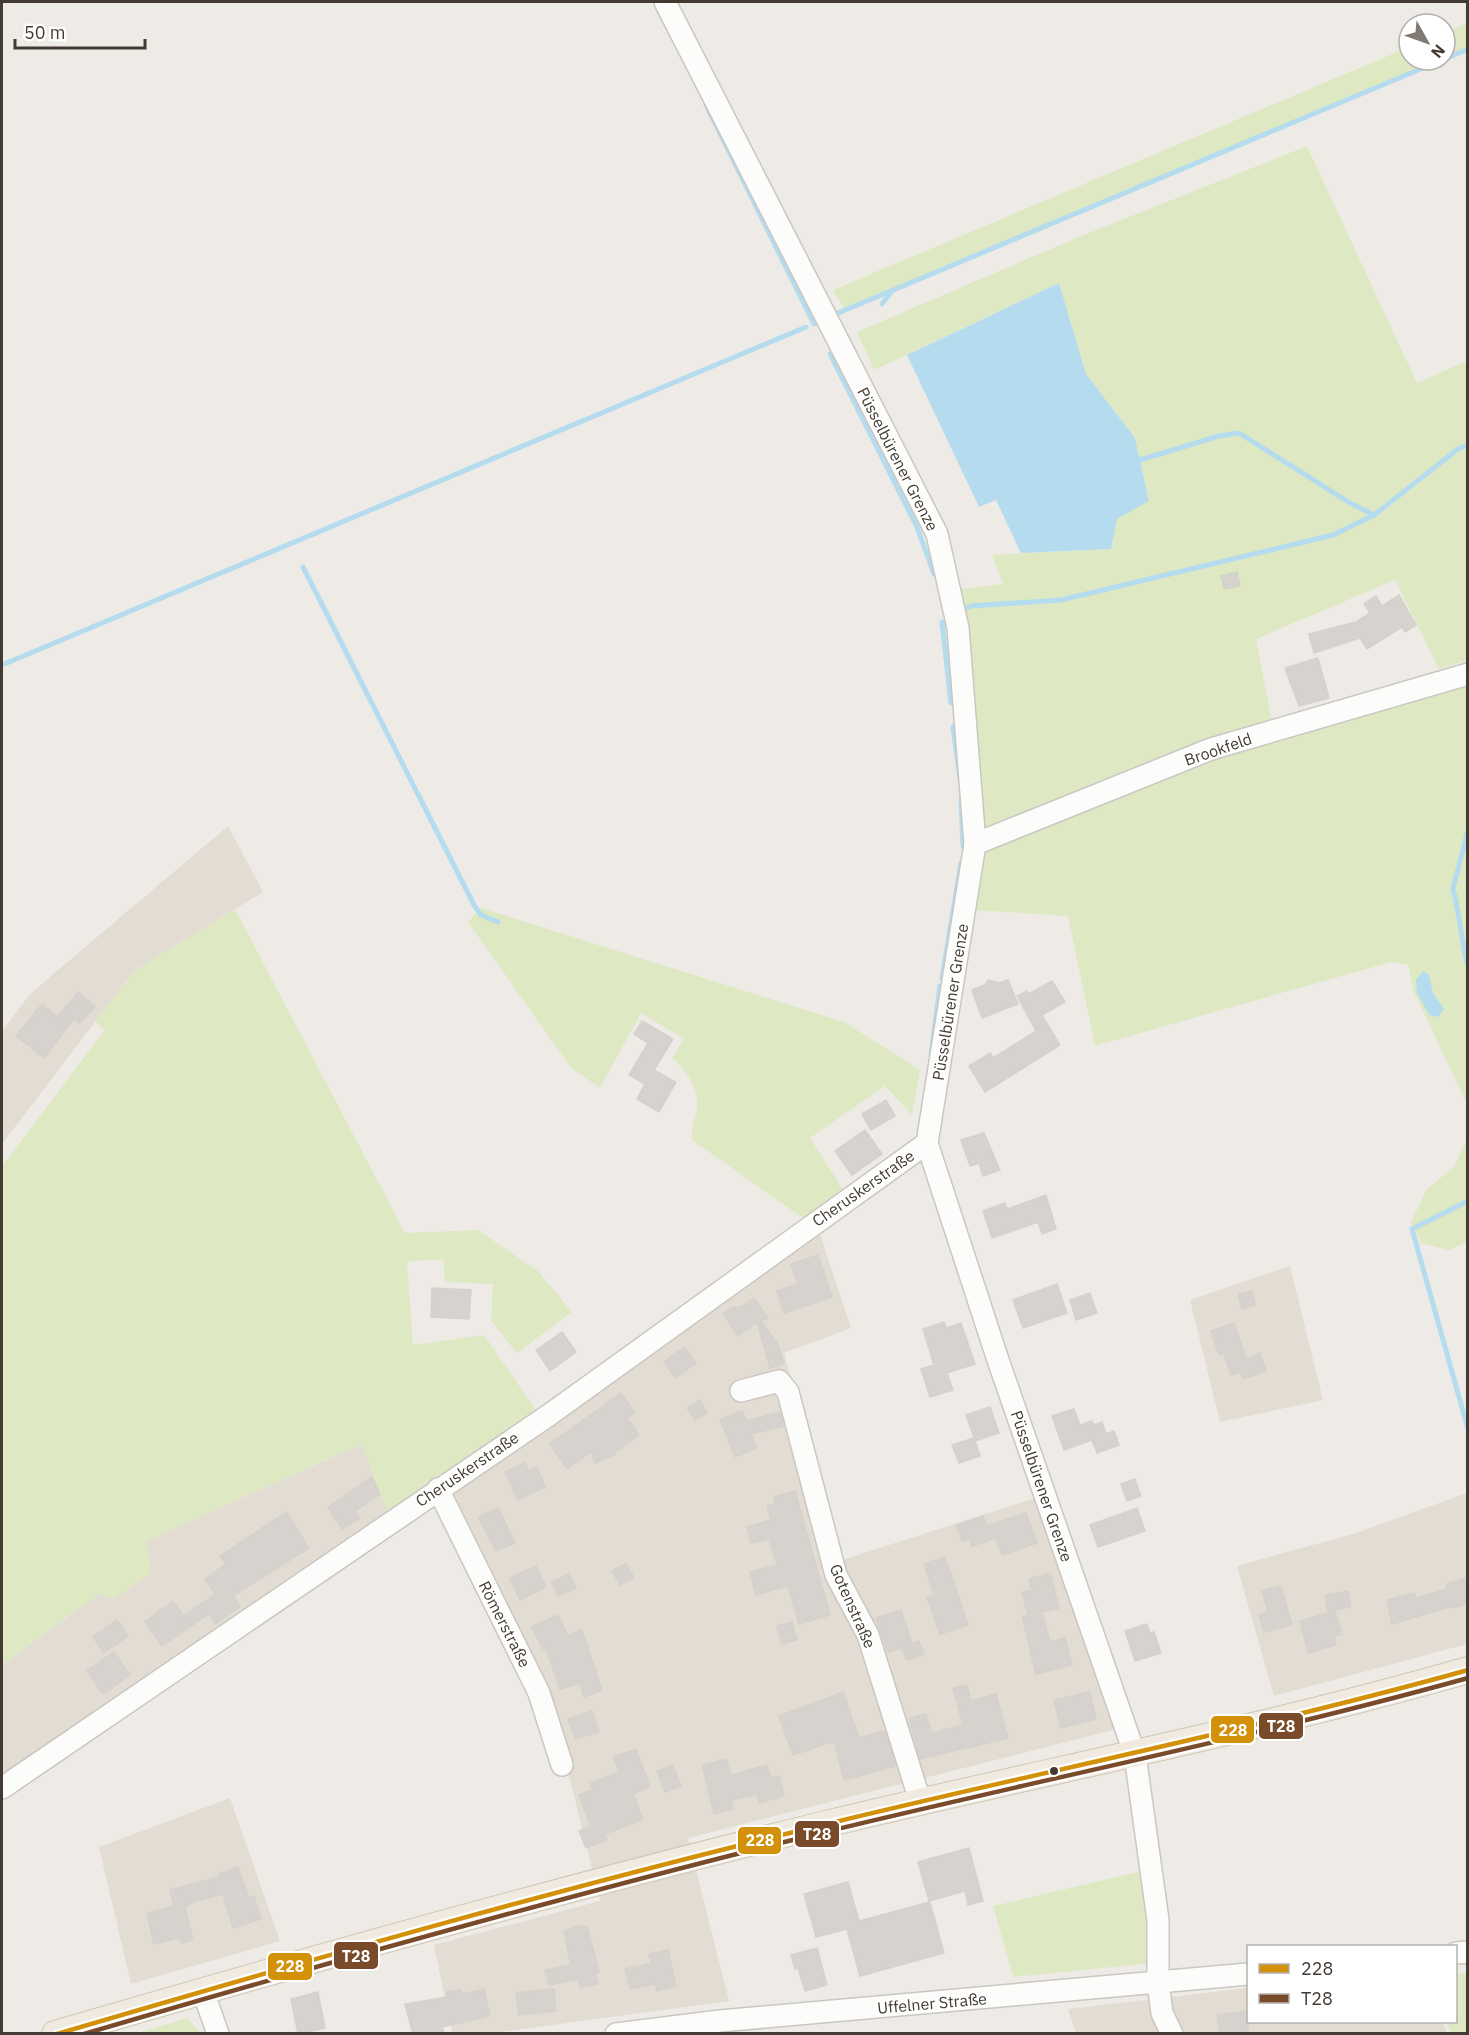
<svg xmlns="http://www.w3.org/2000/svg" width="1469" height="2035" font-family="'IBM Plex Sans',sans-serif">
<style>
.residential{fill:#e2dcd3}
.green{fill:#dee9c4}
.water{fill:#b5dbee}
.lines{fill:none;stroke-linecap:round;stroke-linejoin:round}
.stream{stroke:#b5dbee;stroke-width:5}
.building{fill:#d6d2cd;stroke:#d6d1cc;stroke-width:1.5}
.minor-casing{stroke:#cac7c2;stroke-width:24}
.major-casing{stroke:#d0c6b3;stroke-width:28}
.minor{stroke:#fcfcfb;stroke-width:21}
.major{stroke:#f0eae1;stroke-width:26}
.bus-1-casing{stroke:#fff;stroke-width:9}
.bus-2-casing{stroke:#fff;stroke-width:9}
.bus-1{stroke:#d3910a;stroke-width:4.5}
.bus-2{stroke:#7a4b2a;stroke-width:4.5}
.bus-dot{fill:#433b33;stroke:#fff;stroke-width:2}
.labels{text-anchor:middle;stroke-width:4.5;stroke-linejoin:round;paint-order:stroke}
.street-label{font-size:16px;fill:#433b33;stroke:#fff}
.line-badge{stroke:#fff;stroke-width:2}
.badge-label{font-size:16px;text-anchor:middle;font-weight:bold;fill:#fff}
</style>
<rect width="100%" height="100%" fill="#eeebe6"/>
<!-- residential -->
<g class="residential">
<polygon points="228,826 263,892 134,971 2,1144 2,1031 31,993"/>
<polygon points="819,1231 851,1328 784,1353 842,1560 1039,1497 1117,1729 688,1838 729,2001 494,2033 452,2033 434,1945 600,1901 547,1686 449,1494"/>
<polygon points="1290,1266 1323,1400 1220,1422 1190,1300"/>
<polygon points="362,1444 387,1511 2,1777 2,1665 99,1594 146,1541"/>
<polygon points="1467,1493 1467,1644 1274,1696 1237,1566 1356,1533"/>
<polygon points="230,1798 280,1941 131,1984 99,1847"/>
<polygon points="1248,1988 1248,2022 1442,2022 1447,2033 1076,2033 1068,2009"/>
</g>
<!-- green -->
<g class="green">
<polygon points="1467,23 1467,48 1445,58 1445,32"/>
<polygon points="1409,47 1409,60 1439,60 846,312 833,290"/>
<polygon points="1307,146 1417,383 1467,361 1467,661 1439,669 1395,580 1256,639 1272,722 982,834 960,589 1003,584 992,555 1111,549 1117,519 1149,500 1135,438 1086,374 1059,283 874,370 857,332 1074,239"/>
<polygon points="1467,685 1467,1104 1414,992 1408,965 1391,962 1095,1046 1068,916 973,910 987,847 1214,755"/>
<path d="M481,908L844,1022L920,1070L912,1115L885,1086L810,1138L844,1191L804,1219L692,1140C690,1126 698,1115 697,1102C696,1084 685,1070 672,1058L684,1039L641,1013L600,1088L571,1068L468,922Z"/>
<polygon points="235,909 405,1233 478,1230 538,1271 572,1312 517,1353 491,1321 493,1284 445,1282 443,1260 407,1261 413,1345 484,1335 536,1410 387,1511 361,1444 146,1541 151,1573 113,1599 99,1594 2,1665 2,1166 105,1030 95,1022 134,971"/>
<polygon points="1467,1121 1467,1242 1449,1250 1421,1243 1411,1222 1427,1189 1455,1166 1465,1142"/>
<polygon points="1142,1871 1153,1963 1013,1977 993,1906"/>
<polygon points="1467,1973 1467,2033 1451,2033 1447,2022 1456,2022 1456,1975"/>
<polygon points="187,2018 201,2033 138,2033"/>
</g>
<!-- water -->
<g class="water">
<polygon points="1059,283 1086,374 1135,438 1149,501 1117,519 1111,549 1021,553 996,500 979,507 907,355"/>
<polygon points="1423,971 1429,975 1433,993 1444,1009 1438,1017 1429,1015 1417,993 1416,980"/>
</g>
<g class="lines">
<!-- stream -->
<g class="stream">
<polyline points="1445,59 1468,49"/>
<polyline points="706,105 814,324"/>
<polyline points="882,304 892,291"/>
<polyline points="836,314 1442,60"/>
<polyline points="830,354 917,527 934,574"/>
<polyline points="1140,460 1219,436 1239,433 1350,503 1374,515"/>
<polyline points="303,567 474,905 481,915 498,922"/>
<polyline points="964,609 971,606 1061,600 1333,535 1374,515 1458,449 1468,445"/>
<polyline points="942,622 951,703"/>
<polyline points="2,665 806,327"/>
<polyline points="953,727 960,779"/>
<polyline points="961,800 963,846"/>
<path d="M1468,830L1453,889C1460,914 1461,941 1468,966"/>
<polyline points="942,978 961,863"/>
<polyline points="931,1055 940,986"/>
<polyline points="1468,1201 1412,1229 1468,1429"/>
</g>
</g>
<!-- building -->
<g class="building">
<polygon points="1237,572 1240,586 1224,589 1221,576"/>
<polygon points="1399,595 1416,625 1405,632 1402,627 1367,649 1360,638 1314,653 1309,634 1356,622 1370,613 1364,604 1376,596 1382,606"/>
<polygon points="1318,658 1329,698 1299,706 1285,668"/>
<polygon points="988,980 999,983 1008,980 1018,1004 982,1018 972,990 985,985"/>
<polygon points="1052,981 1065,1002 1042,1015 1060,1045 985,1092 969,1066 990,1053 993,1058 1036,1031 1017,996 1027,991 1029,994"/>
<polygon points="78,992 95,1006 80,1024 74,1019 44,1058 16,1036 42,1004 58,1017"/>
<polygon points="642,1021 673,1039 654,1070 676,1082 659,1112 637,1099 645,1084 629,1075 648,1043 634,1034"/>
<polygon points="886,1100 895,1116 871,1130 862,1114"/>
<polygon points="865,1130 882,1154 852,1175 835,1151"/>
<polygon points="984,1133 1000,1170 983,1176 979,1163 970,1166 961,1140"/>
<polygon points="1046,1195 1056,1229 1042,1234 1038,1222 992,1238 983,1211 1005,1203 1007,1209"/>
<polygon points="818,1255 832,1297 784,1313 777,1291 798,1284 791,1264"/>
<polygon points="1057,1284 1067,1313 1023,1328 1013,1300"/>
<polygon points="432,1288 471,1290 469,1319 431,1317"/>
<polygon points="1252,1291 1255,1305 1242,1309 1238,1294"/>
<polygon points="1090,1293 1097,1313 1076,1320 1070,1300"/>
<polygon points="754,1298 768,1318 761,1321 778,1344 784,1364 770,1368 757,1322 738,1336 723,1314 733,1307 741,1307"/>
<polygon points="944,1322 946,1328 961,1323 975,1364 947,1373 953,1390 930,1397 921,1369 934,1365 923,1329"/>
<polygon points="1234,1323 1246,1359 1260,1353 1266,1371 1243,1379 1240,1372 1231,1375 1224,1354 1219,1355 1211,1331"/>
<polygon points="562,1332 576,1352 550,1371 536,1350"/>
<polygon points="684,1347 696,1363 675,1378 664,1362"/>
<polygon points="621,1393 635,1413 627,1418 639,1435 614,1453 615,1455 595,1463 591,1452 567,1469 550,1444"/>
<polygon points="700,1400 707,1413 695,1420 687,1408"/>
<polygon points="990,1407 999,1433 975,1441 980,1456 959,1463 952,1445 974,1438 966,1415"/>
<polygon points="1074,1409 1080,1425 1092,1421 1094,1425 1102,1422 1106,1434 1114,1431 1119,1445 1097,1453 1092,1440 1064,1450 1052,1416"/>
<polygon points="742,1411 746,1421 780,1412 783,1426 751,1434 757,1448 735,1457 720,1419"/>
<polygon points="525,1463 529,1471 537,1466 545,1487 518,1500 505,1472"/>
<polygon points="372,1477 380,1494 355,1511 360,1518 342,1529 328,1507"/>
<polygon points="1135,1479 1141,1496 1127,1501 1121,1484"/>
<polygon points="795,1491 830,1615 799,1624 788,1586 756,1595 750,1572 777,1565 769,1539 751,1543 747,1527 771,1520 767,1506 775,1504 774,1497"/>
<polygon points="498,1508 515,1543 496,1551 478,1517"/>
<polygon points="1137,1508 1145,1531 1098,1547 1090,1525"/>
<polygon points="286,1512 309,1548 233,1596 240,1606 216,1624 209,1614 162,1646 145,1622 173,1601 184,1616 215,1594 205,1579 226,1564 220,1556"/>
<polygon points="1026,1513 1037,1543 1002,1555 996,1538 972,1546 969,1539 962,1541 956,1525 983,1516 987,1526"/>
<polygon points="945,1557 968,1625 940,1634 927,1597 934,1595 924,1564"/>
<polygon points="626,1563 634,1578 620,1585 612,1571"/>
<polygon points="536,1566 546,1587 520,1600 510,1578"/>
<polygon points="1050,1573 1059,1608 1042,1612 1050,1642 1065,1638 1072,1665 1036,1674 1022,1616 1028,1615 1022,1592 1032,1590 1029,1579"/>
<polygon points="569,1574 576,1588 558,1596 552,1582"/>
<polygon points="1467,1578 1467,1604 1452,1608 1452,1606 1392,1624 1387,1600 1414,1593 1416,1598 1447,1589 1446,1584"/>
<polygon points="1281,1586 1292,1625 1264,1632 1259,1615 1268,1612 1262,1591"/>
<polygon points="1348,1591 1351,1607 1328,1611 1325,1595"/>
<polygon points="901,1610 912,1644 919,1641 924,1654 907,1660 902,1648 888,1652 876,1618"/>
<polygon points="1335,1611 1342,1634 1334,1636 1336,1645 1308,1653 1300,1621"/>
<polygon points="558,1615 568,1636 582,1630 602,1690 584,1697 580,1683 560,1689 546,1648 543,1649 532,1627"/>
<polygon points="117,1620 128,1636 104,1653 93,1637"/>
<polygon points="792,1622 797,1640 782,1644 777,1626"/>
<polygon points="1147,1624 1150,1633 1154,1632 1161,1653 1135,1661 1125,1631"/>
<polygon points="114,1652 130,1675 103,1694 87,1671"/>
<polygon points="967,1685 971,1701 996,1694 1008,1738 920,1759 909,1718 926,1714 932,1733 963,1725 953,1688"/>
<polygon points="843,1692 859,1738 885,1731 896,1766 844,1780 834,1741 793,1755 779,1716"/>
<polygon points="1090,1692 1096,1719 1061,1728 1054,1700"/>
<polygon points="592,1711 599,1732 575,1739 568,1719"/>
<polygon points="636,1749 650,1787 633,1794 643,1819 605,1834 607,1840 586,1848 579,1831 591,1827 579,1795 592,1790 590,1784 619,1772 613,1757"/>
<polygon points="726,1759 731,1775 767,1765 771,1778 779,1776 784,1796 759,1803 757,1794 731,1800 733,1809 714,1814 702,1765"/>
<polygon points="673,1765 681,1786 665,1792 657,1771"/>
<polygon points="969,1848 983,1901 968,1905 965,1891 929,1901 918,1862"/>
<polygon points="238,1867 249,1898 254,1896 261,1919 233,1928 223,1894 195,1901 185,1908 193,1940 181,1943 179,1938 154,1944 147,1913 174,1906 170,1890 219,1877 219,1874"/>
<polygon points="848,1882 859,1921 930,1902 944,1953 860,1976 847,1929 816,1937 804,1894"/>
<polygon points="579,1926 587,1926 599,1972 595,1973 598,1984 580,1988 578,1979 549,1985 545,1970 571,1965 564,1931"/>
<polygon points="817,1948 827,1985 805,1991 798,1968 795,1969 791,1955"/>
<polygon points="668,1950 676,1986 657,1991 655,1984 630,1989 625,1969 651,1963 649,1954"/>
<polygon points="461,1989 463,1994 484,1989 490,2016 442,2027 444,2034 413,2034 405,2004 447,1997 446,1992"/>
<polygon points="554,1989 556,2011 519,2015 516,1993"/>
<polygon points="318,1992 325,2028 298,2034 291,1999"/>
<polygon points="1248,2011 1248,2034 1220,2034 1217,2015"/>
</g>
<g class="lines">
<defs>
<g id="minor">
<polyline points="665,2 937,534 958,628 975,844 927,1143 997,1357 1135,1755 1158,1920 1158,1982 1162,2013 1172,2034"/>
<polyline points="975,844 1211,749 1468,674"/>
<polyline points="741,1391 779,1381 788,1392 836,1575 868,1635 920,1801"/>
<polyline points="438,1489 539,1693 562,1765"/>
<polyline points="2,1788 549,1415 927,1143"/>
<polyline points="1456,1953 1468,1952"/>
<polyline points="203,1991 218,2034"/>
<polyline points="616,2034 720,2021 1248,1974"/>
</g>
<path id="major" d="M55,2034C311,1959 567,1887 826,1824C1040,1772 1256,1731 1468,1670"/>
</defs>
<!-- minor casing -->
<use href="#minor" class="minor-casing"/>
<!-- major casing -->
<use href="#major" class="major-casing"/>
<!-- minor -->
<use href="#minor" class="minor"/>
<!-- major -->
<use href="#major" class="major"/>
<defs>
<path id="bus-1" d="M57,2034C312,1959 568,1886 827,1824C1040,1772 1256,1729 1468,1670"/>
<path id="bus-2" d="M84,2034C329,1962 576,1893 825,1832C1039,1780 1255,1737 1468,1678"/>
</defs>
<!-- bus-1 casing -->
<use href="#bus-1" class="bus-1-casing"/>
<!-- bus-2 casing -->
<use href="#bus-2" class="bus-2-casing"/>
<!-- bus-1 -->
<use href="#bus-1" class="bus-1"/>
<!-- bus-2 -->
<use href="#bus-2" class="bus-2"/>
</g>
<!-- markers -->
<circle class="bus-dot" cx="1054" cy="1771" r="5"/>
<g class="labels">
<!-- street labels -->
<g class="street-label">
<text transform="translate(898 459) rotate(63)" y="6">Püsselbürener Grenze</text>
<text transform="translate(1218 749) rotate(-19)" y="6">Brookfeld</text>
<text transform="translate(950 1002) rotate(-81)" y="6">Püsselbürener Grenze</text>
<text transform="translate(863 1188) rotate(-35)" y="6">Cheruskerstraße</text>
<text transform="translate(467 1469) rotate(-34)" y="6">Cheruskerstraße</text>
<text transform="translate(1042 1486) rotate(71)" y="6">Püsselbürener Grenze</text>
<text transform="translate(853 1606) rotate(66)" y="6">Gotenstraße</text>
<text transform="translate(505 1624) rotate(63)" y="6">Römerstraße</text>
<text transform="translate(932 2003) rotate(-5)" y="6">Uffelner Straße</text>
</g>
</g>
<g class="line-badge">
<rect x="1258" y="1712" width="46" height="28" rx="6" fill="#7a4b2a"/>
<rect x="1210" y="1715" width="45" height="29" rx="6" fill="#d3910a"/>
<rect x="794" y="1820" width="46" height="28" rx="6" fill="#7a4b2a"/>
<rect x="737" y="1826" width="45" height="29" rx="6" fill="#d3910a"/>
<rect x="333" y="1941" width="46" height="29" rx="6" fill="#7a4b2a"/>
<rect x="267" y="1952" width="46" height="29" rx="6" fill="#d3910a"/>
</g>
<g class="badge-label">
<text x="1281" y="1732">T28</text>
<text x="1233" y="1736">228</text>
<text x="817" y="1840">T28</text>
<text x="760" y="1846">228</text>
<text x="356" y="1962">T28</text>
<text x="290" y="1972">228</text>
</g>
<!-- border -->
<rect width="1469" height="2035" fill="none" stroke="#433b33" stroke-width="6"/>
<!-- legend -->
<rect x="1247" y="1945" width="210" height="78" fill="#ffffff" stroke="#b4b1ad" stroke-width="1.5"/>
<rect x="1259" y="1964" width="30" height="9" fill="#d3910a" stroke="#b4b1ad" stroke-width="1.5"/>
<text x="1301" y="1975" font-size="18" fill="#433b33">228</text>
<rect x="1259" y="1994" width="30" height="9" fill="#7a4b2a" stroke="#b4b1ad" stroke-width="1.5"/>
<text x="1301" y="2005" font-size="18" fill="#433b33">T28</text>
<!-- north arrow -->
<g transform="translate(1427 42) rotate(130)"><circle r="28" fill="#ffffff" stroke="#b4b1ad" stroke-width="1.5"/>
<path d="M0-4.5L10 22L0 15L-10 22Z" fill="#7f7972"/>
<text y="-9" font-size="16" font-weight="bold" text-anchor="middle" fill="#433b33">N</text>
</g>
<!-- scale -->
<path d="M15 39v9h130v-9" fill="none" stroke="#433b33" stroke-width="3"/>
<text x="24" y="39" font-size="18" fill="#433b33" stroke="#ffffff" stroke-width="4.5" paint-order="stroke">50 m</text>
</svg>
